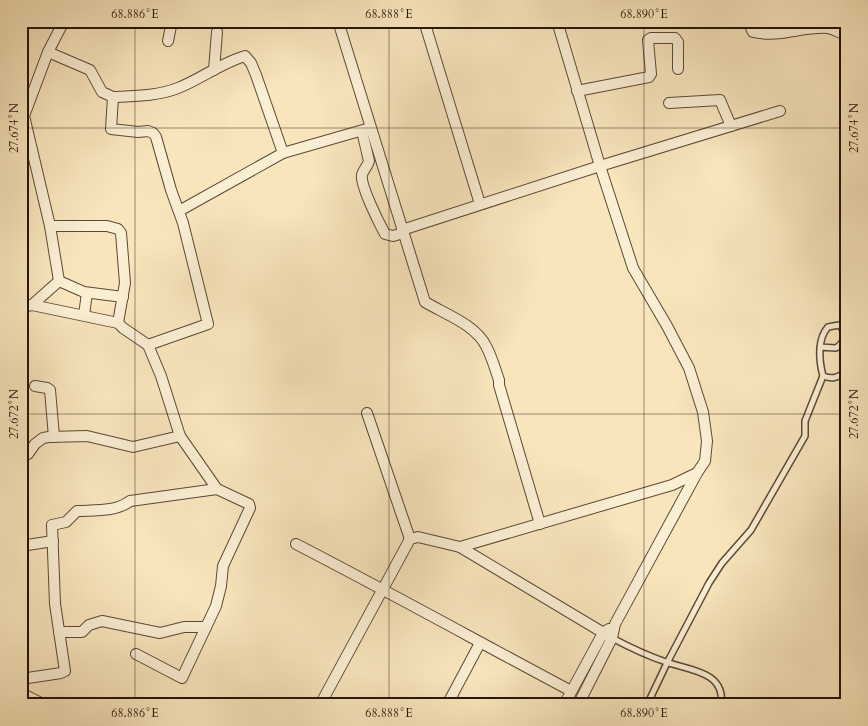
<svg xmlns="http://www.w3.org/2000/svg" width="868" height="726" font-family="Cardo,serif">
<style>
.lines{fill:none;stroke-linecap:round;stroke-linejoin:round}
.lane-casing{stroke:#5b4835;stroke-width:8}
.street-casing{stroke:#5b4835;stroke-width:12}
.lane{stroke:#faeed3;stroke-width:5}
.street{stroke:#faeed3;stroke-width:10}
.ticks{fill:none;stroke:#271408;stroke-width:1;stroke-opacity:0.45}
.neatline{fill:none;stroke:#271408;stroke-width:2}
.ticks-label{font-size:12px;text-anchor:middle;fill:#271408}
</style>
<rect width="100%" height="100%" fill="#f8e5bc"/>
<filter id="stains"><feTurbulence type="fractalNoise" baseFrequency=".004" numOctaves="4"/><feColorMatrix values="0 0 0 0 .2 0 0 0 0 .09 0 0 0 0 .02 0 0 0 .5 -.17"/></filter>
<radialGradient id="worn" r=".72"><stop offset=".6" stop-color="#630" stop-opacity="0"/><stop offset="1" stop-color="#630" stop-opacity=".3"/></radialGradient>
<g class="lines">
<defs>
<g id="lane">
<path d="M820,347L836,348C845,342 847,333 839,325L828,327C817,339 819,361 823,376C834,380 837,377 847,372"/>
<path d="M612,638C629,647 648,656 666,662C688,670 726,671 721,705"/>
<polyline points="647,705 667,663 709,583 722,563 751,530 805,436 805,421 823,376"/>
</g>
<g id="street">
<path d="M338,21L425,302C445,314 476,325 486,346C492,357 495,369 499,380V385L540,524"/>
<polyline points="424,21 480,204"/>
<path d="M753,21L751,28L753,32C779,38 803,26 828,28C835,29 840,34 847,35"/>
<polyline points="168,41 172,21"/>
<polyline points="48,52 90,70 102,92 113,97 111,129 138,132 148,131 153,133 156,137 171,190 183,223 208,324 148,345"/>
<polyline points="214,70 217,32"/>
<polyline points="577,91 649,77 651,74 648,40 651,38 675,38 678,42 678,69"/>
<path d="M113,97C134,96 158,96 178,88C201,79 221,63 245,56L251,63L256,75L283,153"/>
<polyline points="669,103 720,100 731,126"/>
<path d="M362,131L369,161C368,166 363,170 362,175C360,185 379,223 385,234L393,236L403,233"/>
<polyline points="179,211 283,153 370,128"/>
<polyline points="50,226 107,226 118,229 121,233 125,283 118,323"/>
<polyline points="402,230 600,166 780,111"/>
<polyline points="59,281 84,292 123,297"/>
<polyline points="32,305 118,323 123,328 148,345 161,376 180,436 217,489 249,504 250,508 223,566 221,586 216,606 182,678 136,654"/>
<polyline points="21,307 32,305 59,281 50,226 24,116 48,52 64,21"/>
<polyline points="84,315 87,293"/>
<polyline points="35,386 47,388 50,390 54,437"/>
<polyline points="367,413 410,539"/>
<polyline points="21,456 28,454 35,444 43,438 49,437 87,436 133,447 180,436"/>
<path d="M296,544C389,592 479,642 571,691"/>
<polyline points="21,546 53,541"/>
<polyline points="460,547 672,485 697,473 705,461 707,441 703,412 689,368 667,326 633,268 600,166 557,21"/>
<polyline points="59,632 82,632 89,625 102,621 160,633 184,627 206,627"/>
<path d="M21,679L61,673L65,671L55,604L52,525L66,522L77,511C95,510 116,512 130,501L217,489"/>
<polyline points="21,693 45,705"/>
<polyline points="320,705 410,539 418,537 460,547 612,638"/>
<polyline points="447,705 480,643"/>
<polyline points="564,705 603,633 609,629"/>
<polyline points="578,705 612,638 615,624 697,473"/>
</g>
</defs>
<!-- lane casing -->
<use href="#lane" class="lane-casing"/>
<!-- street casing -->
<use href="#street" class="street-casing"/>
<!-- lane -->
<use href="#lane" class="lane"/>
<!-- street -->
<use href="#street" class="street"/>
</g>
<!-- ticks -->
<path class="ticks" d="M135,21V705M389,21V705M644,21V705M21,128H847M21,414H847M21,700H847"/>
<!-- margin -->
<rect width="868" height="726" fill="none" stroke="#f8e5bc" stroke-width="55"/>
<rect x="28" y="28" width="812" height="670" class="neatline"/>
<g class="ticks-label">
<text x="135" y="18">68.886°E</text>
<text x="389" y="18">68.888°E</text>
<text x="644" y="18">68.890°E</text>
<text transform="translate(14 128) rotate(-90)" y="4">27.674°N</text>
<text transform="translate(854 128) rotate(-90)" y="4">27.674°N</text>
<text transform="translate(14 414) rotate(-90)" y="4">27.672°N</text>
<text transform="translate(854 414) rotate(-90)" y="4">27.672°N</text>
<text x="135" y="717">68.886°E</text>
<text x="389" y="717">68.888°E</text>
<text x="644" y="717">68.890°E</text>
</g>
<rect width="100%" height="100%" filter="url(#stains)"/>
<rect width="100%" height="100%" fill="url(#worn)"/>
</svg>
